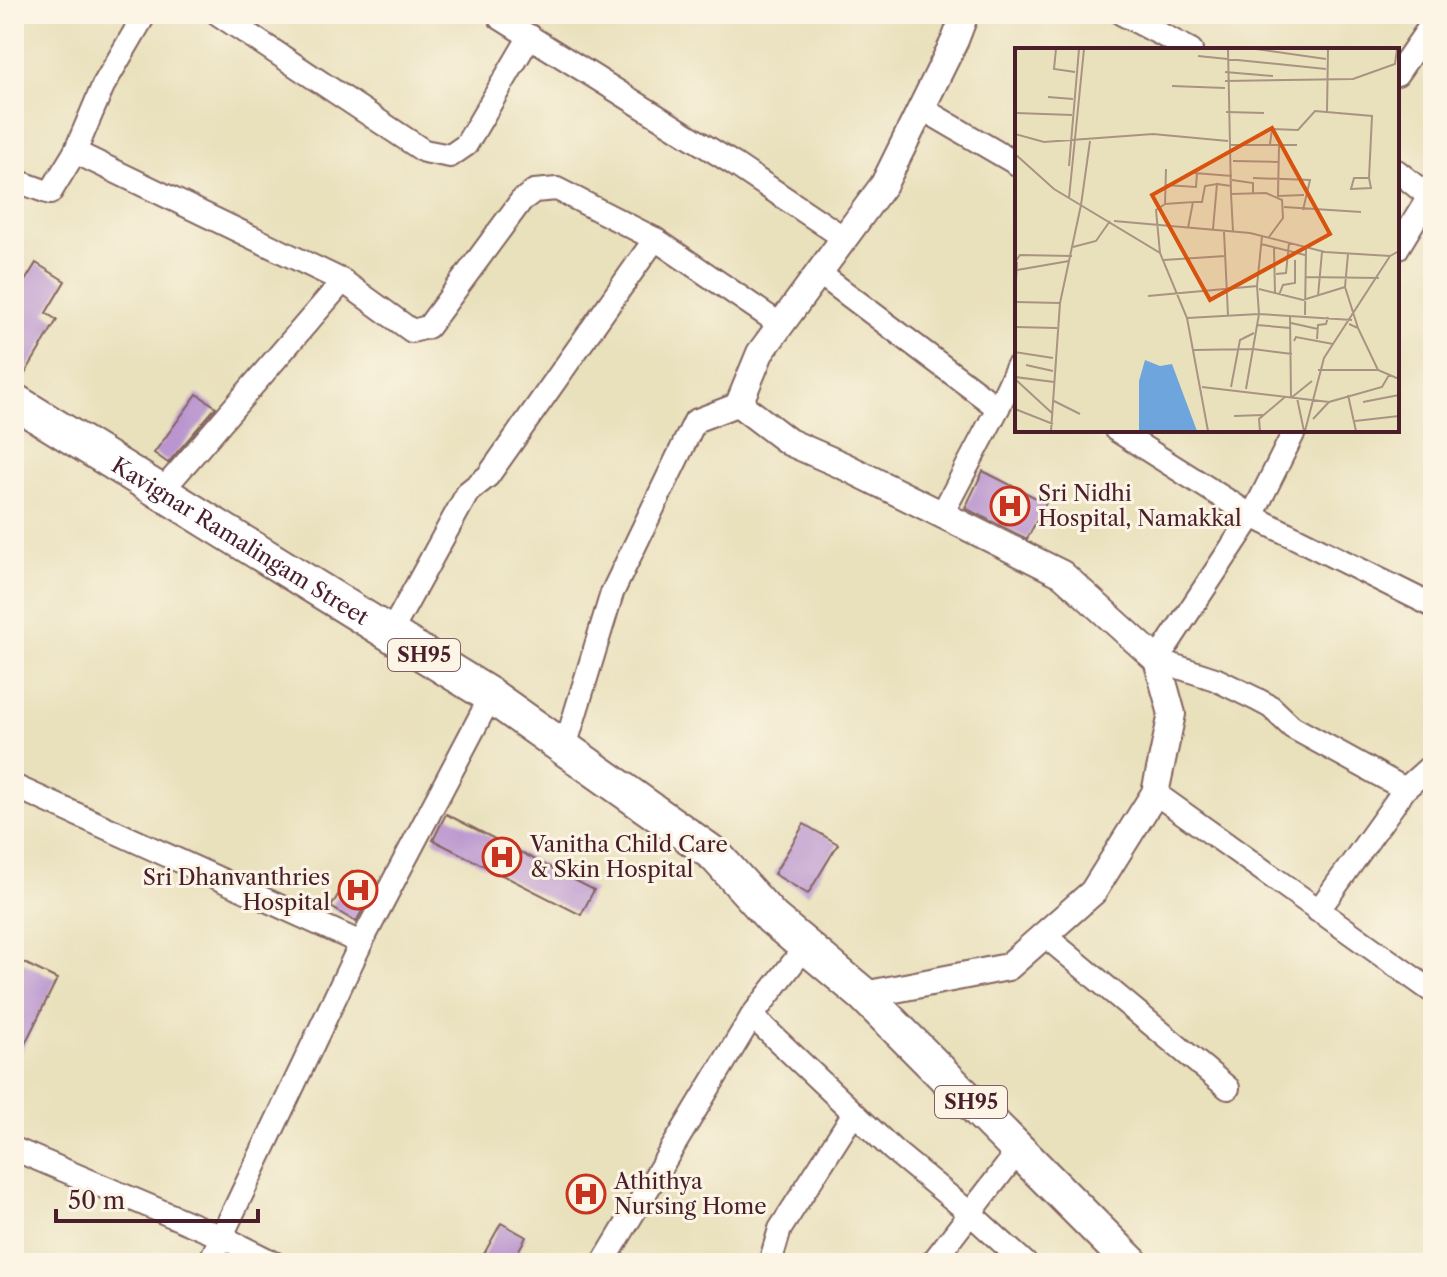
<svg xmlns="http://www.w3.org/2000/svg" width="1447" height="1277" font-family="'Libre Caslon Text',serif">
<style>
.building{fill:#ba95cf}
.lines{fill:none;stroke-linecap:round;stroke-linejoin:round}
.minor-casing{stroke:#82635e;stroke-width:26}
.tertiary-casing{stroke:#82635e;stroke-width:30}
.primary-casing{stroke:#82635e;stroke-width:38}
.minor{stroke:#fff;stroke-width:22}
.tertiary{stroke:#fff;stroke-width:26}
.primary{stroke:#fff;stroke-width:34}
.labels{text-anchor:middle;stroke-width:6;stroke-linejoin:round;paint-order:stroke}
.shield{fill:#fcf5e5;stroke:#7f5f63;stroke-width:2}
.shield-label{font-size:20px;font-weight:bold;fill:#4a1f2b}
.poi-label{font-size:22px;fill:#4a1f2b;stroke:#fcf5e5;text-anchor:start}
.street-label{font-size:22px;fill:#4a1f2b;stroke:#fcf5e5}
.inset-road{fill:none;stroke:#a99382;stroke-width:2}
.view{fill:#d8530f;fill-opacity:0.15;stroke:#d8530f;stroke-width:4}
.inset-edge{fill:none;stroke:#4a1f2b;stroke-width:4}
</style>
<rect width="100%" height="100%" fill="#fcf5e5"/>
<filter id="ink" filterUnits="userSpaceOnUse"><feTurbulence type="fractalNoise" baseFrequency=".0125" numOctaves="2"/><feDisplacementMap in="SourceGraphic" scale="16" xChannelSelector="R" yChannelSelector="G"/><feConvolveMatrix kernelMatrix="1 2 1 2 8 2 1 2 1" color-interpolation-filters="sRGB"/></filter>
<filter id="wash" filterUnits="userSpaceOnUse"><feTurbulence type="fractalNoise" baseFrequency=".006" numOctaves="4" result="noise"/><feDisplacementMap in="SourceGraphic" scale="32" xChannelSelector="R" yChannelSelector="G"/><feGaussianBlur stdDeviation="1.8" result="paint"/><feColorMatrix in="noise" values="0 0 0 0 0 0 0 0 0 0 0 0 0 0 0 0 0 1.4 0 .05"/><feComposite in="paint" operator="in"/></filter>
<g filter="url(#wash)">
<rect width="100%" height="100%" fill="#e9e0bc"/>
<g id="blocks">
<!-- building -->
<g class="building">
<polygon points="36,263 65,281 46,313 57,320 20,382 14,381 14,299"/>
<polygon points="197,394 216,407 168,463 154,453"/>
<polygon points="983,471 1046,503 1027,539 965,508"/>
<polygon points="446,814 594,890 581,915 433,840"/>
<polygon points="804,824 838,844 808,894 774,874"/>
<polygon points="352,871 376,885 356,922 331,907"/>
<polygon points="14,958 57,979 14,1066"/>
<polygon points="501,1223 526,1237 512,1263 479,1263"/>
</g>
</g>
</g>
<g filter="url(#ink)">
<use href="#blocks" fill-opacity="0" stroke="#82635e" stroke-width="2"/>
<g class="lines">
<defs>
<g id="minor">
<polyline points="145,14 103,86 75,152 343,281 161,492"/>
<polyline points="218,14 424,151 450,156 466,145 530,36"/>
<polyline points="1122,14 1191,50"/>
<polyline points="500,18 734,164 844,238"/>
<polyline points="1397,74 1433,22"/>
<polyline points="921,108 1017,164"/>
<polyline points="1397,171 1433,200"/>
<polyline points="14,180 50,193 75,152"/>
<polyline points="1397,249 1428,198"/>
<polyline points="819,273 998,408 942,514"/>
<polyline points="343,281 412,331 428,327 521,201 534,191 557,189 655,239"/>
<polyline points="998,408 1017,367"/>
<polyline points="1116,430 1252,516 1433,606"/>
<polyline points="1295,430 1252,516 1157,660 1215,679 1256,699 1271,707 1292,727 1405,789"/>
<polyline points="390,634 468,492 488,476 655,239 781,325"/>
<polyline points="565,747 612,593 695,421 739,404"/>
<polyline points="14,786 361,943"/>
<polyline points="1155,793 1433,992"/>
<polyline points="1318,911 1405,789 1433,764"/>
<polyline points="1044,935 1228,1088"/>
<polyline points="752,1016 893,1150 971,1214 1025,1263"/>
<polyline points="14,1149 222,1237 274,1263"/>
<polyline points="209,1263 361,943 491,696"/>
<polyline points="603,1263 752,1016 806,946"/>
<polyline points="770,1263 780,1229 854,1113"/>
<polyline points="932,1263 1019,1150"/>
</g>
<polyline id="tertiary" points="864,995 1008,967 1093,892 1155,793 1172,714 1157,660 1062,574 844,466 789,442 739,404 760,353 884,184 955,40 965,14"/>
<g id="primary">
<path id="s1" d="M14,401L491,696L715,855L772,918L864,995L1131,1263"/>
</g>
</defs>
<!-- minor casing -->
<use href="#minor" class="minor-casing"/>
<!-- tertiary casing -->
<use href="#tertiary" class="tertiary-casing"/>
<!-- primary casing -->
<use href="#primary" class="primary-casing"/>
<!-- minor -->
<use href="#minor" class="minor"/>
<!-- tertiary -->
<use href="#tertiary" class="tertiary"/>
<!-- primary -->
<use href="#primary" class="primary"/>
</g>
</g>
<!-- icons -->
<defs>
<symbol id="hospital-ring" viewBox="-11 -11 22 22"><circle r="9.5" fill="#fcf5e5" stroke="#c8321e" stroke-width="1.5"/><path d="M-5-5h3v3.5h4V-5h3V5h-3V1.5h-4V5h-3Z" fill="#c8321e"/></symbol>
</defs>
<g fill-rule="evenodd">
<use href="#hospital-ring" x="988" y="484" width="44" height="44"/>
<use href="#hospital-ring" x="480" y="835" width="44" height="44"/>
<use href="#hospital-ring" x="336" y="868" width="44" height="44"/>
<use href="#hospital-ring" x="564" y="1172" width="44" height="44"/>
</g>
<g class="labels">
<!-- shield labels -->
<g class="shield">
<rect x="388" y="639" width="72" height="32" rx="6"/>
<rect x="935" y="1086" width="72" height="32" rx="6"/>
</g>
<g class="shield-label">
<text x="424" y="662">SH95</text>
<text x="971" y="1109">SH95</text>
</g>
<!-- poi labels -->
<g class="poi-label">
<text x="1038" y="501">Sri Nidhi<tspan x="1038" dy="25">Hospital, Namakkal</tspan></text>
<text x="530" y="852">Vanitha Child Care<tspan x="530" dy="25">&amp; Skin Hospital</tspan></text>
<text x="330" y="885" text-anchor="end">Sri Dhanvanthries<tspan x="330" dy="25">Hospital</tspan></text>
<text x="614" y="1189">Athithya<tspan x="614" dy="25">Nursing Home</tspan></text>
</g>
<!-- street labels -->
<g class="street-label">
<text dy="8" stroke="none"><textPath href="#s1" startOffset="266">Kavignar Ramalingam Street</textPath></text>
</g>
</g>
<!-- overview -->
<g transform="translate(1015 48)">
<rect width="384" height="384" fill="#e9e0bc"/>
<path d="M130,312L145,318L157,316L182,383H124V333Z" fill="#6fa5dd"/>
<path class="inset-road" d="M41,1L39,21L60,24M213,1L216,146L251,145L267,152L268,170L254,189M241,1L311,11M183,8L311,21M210,24L258,28M210,33L338,31L380,16L382,1M157,38L210,40M33,49L58,51M211,64L249,65M312,64L313,1M0,65L57,67M0,86L29,94L138,86L213,93M255,96L257,81L283,82L300,63L357,68L354,130H339L336,141L356,140L354,130M216,97H282M264,97L263,148L289,147M0,106L39,141L145,205L172,270L193,383M218,113L263,114M54,118L64,1M151,121L150,156L178,154L173,180M179,125L217,128M238,130L295,132L288,162M217,132L238,135V146M150,137L181,139L182,125M216,146L218,183M54,150L69,1M179,154H187L190,138L202,136M66,157L75,93M269,159L346,164M99,173L235,185L310,204L375,208L384,203M198,181L202,136L216,138M209,184L213,267M246,196L290,207M58,199L81,193L95,173M259,200L260,245M145,205L141,162L150,156M333,206L330,239L343,280M149,212L210,208M0,214L5,207L57,208M2,222L54,213M261,226L271,225L274,195M290,229L364,230M244,241L288,252L330,239M264,247L268,237L280,235V212M133,248L242,238L247,188M303,248L307,204M0,251L2,214M0,254L45,255M275,267L276,350M290,267L291,200M172,270L244,266L337,272M276,275L303,281M334,276L343,280L363,322L384,331M242,277L275,280M0,279L42,280M302,291L303,277L311,276L313,269M279,293L281,289L318,296M179,302L238,301L277,306M0,304L38,310M11,317L38,323M303,322H363M0,329L39,334M0,331L38,366M187,339L314,354M216,339L225,292L239,285M231,341L244,266L242,238M333,347L341,383M276,350L297,333M282,350L289,383M39,353L65,366M348,354L384,347M0,361L38,376M219,368L248,367M298,371L314,354L367,339L374,327M340,373L384,368M36,383L45,255L66,157M245,383L244,371L270,349M290,383L309,310L375,208"/>
<path class="view" d="M257,80L315,186L195,252L137,147Z"/>
<rect width="384" height="384" class="inset-edge"/>
</g>
<!-- margin -->
<rect width="1447" height="1277" fill="none" stroke="#fcf5e5" stroke-width="48"/>
<!-- scale -->
<path d="M56 1209v12h202v-12" fill="none" stroke="#4a1f2b" stroke-width="4"/>
<text x="68" y="1209" font-size="24" fill="#4a1f2b" stroke="#fcf5e5" stroke-width="6" paint-order="stroke">50 m</text>
</svg>
